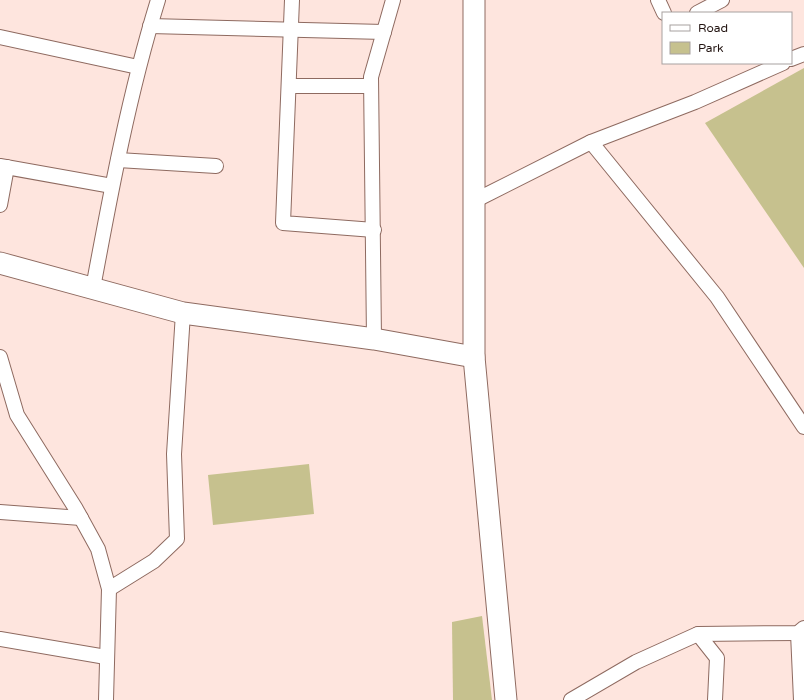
<svg xmlns="http://www.w3.org/2000/svg" width="804" height="700" font-family="'Varela Round',sans-serif">
<style>
.green{fill:#c6c18e}
.lines{fill:none;stroke-linecap:round;stroke-linejoin:round}
.street-casing{stroke:#8e6a60;stroke-width:16}
.secondary-casing{stroke:#8e6a60;stroke-width:23}
.street{stroke:#fff;stroke-width:14}
.secondary{stroke:#fff;stroke-width:21}
</style>
<rect width="100%" height="100%" fill="#fee5de"/>
<!-- green -->
<g class="green">
<polygon points="804,68 804,268 705,123"/>
<polygon points="309,464 314,514 213,525 208,475"/>
<polygon points="482,616 492,700 453,700 452,622"/>
</g>
<g class="lines">
<defs>
<g id="street">
<polyline points="292,0 283,223 374,230"/>
<polyline points="658,0 664,13"/>
<polyline points="697,13 722,0"/>
<polyline points="150,26 384,32"/>
<polyline points="0,37 138,67"/>
<polyline points="791,59 804,54"/>
<polyline points="289,86 371,86"/>
<polyline points="591,142 717,297 804,427"/>
<polyline points="118,160 216,166"/>
<polyline points="0,166 112,186"/>
<polyline points="474,201 591,142 695,102 783,63"/>
<polyline points="0,205 7,167"/>
<path d="M93,288C111,191 129,94 158,0"/>
<polyline points="374,339 371,77 393,0"/>
<polyline points="0,357 17,415 76,509 98,549 109,589 106,700"/>
<polyline points="0,512 81,518"/>
<polyline points="109,589 154,561 177,539 174,454 183,313"/>
<polyline points="798,633 801,700"/>
<polyline points="698,634 717,658 715,700"/>
<polyline points="0,639 106,657"/>
<polyline points="571,700 636,662 698,634 798,633 804,628"/>
</g>
<g id="secondary">
<polyline points="474,0 474,357 506,700"/>
<polyline points="0,263 183,313 374,339 474,357"/>
</g>
</defs>
<!-- street casing -->
<use href="#street" class="street-casing"/>
<!-- secondary casing -->
<use href="#secondary" class="secondary-casing"/>
<!-- street -->
<use href="#street" class="street"/>
<!-- secondary -->
<use href="#secondary" class="secondary"/>
</g>
<!-- legend -->
<rect x="662" y="12" width="130" height="52" fill="#ffffff" stroke="#a7a1a0"/>
<rect x="670" y="25" width="20" height="6" fill="#ffffff" stroke="#a7a1a0"/>
<text x="698" y="32" font-size="12" fill="#221411">Road</text>
<rect x="670" y="42" width="20" height="12" fill="#c6c18e" stroke="#a7a1a0"/>
<text x="698" y="52" font-size="12" fill="#221411">Park</text>
</svg>
